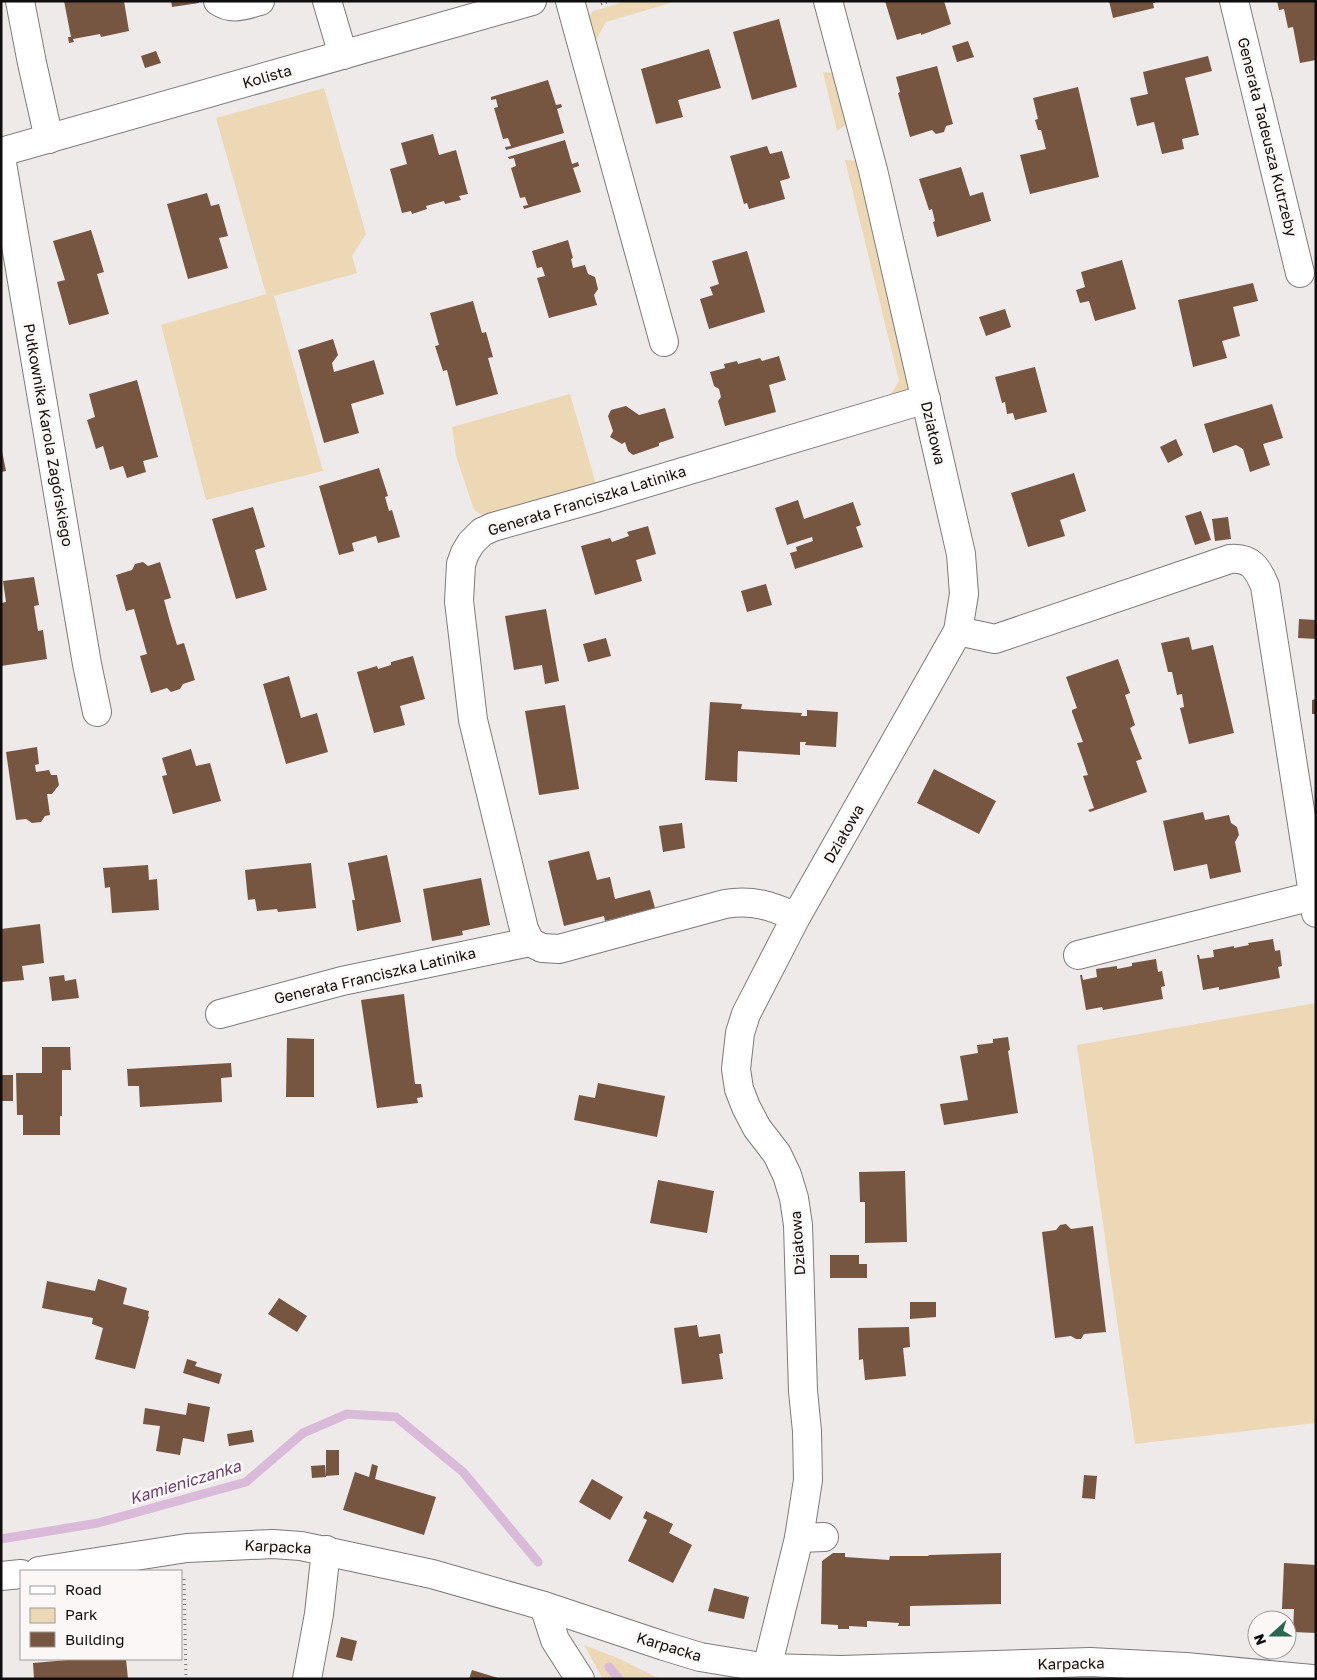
<svg xmlns="http://www.w3.org/2000/svg" width="1317" height="1680" font-family="'Golos Text',sans-serif">
<style>
.green{fill:#edd8b5}
.lines{fill:none;stroke-linecap:round;stroke-linejoin:round}
.stream{stroke:#d9bbd9;stroke-width:9}
.building{fill:#765541}
.minor-casing{stroke:#7e7a7a;stroke-width:30}
.path{stroke:#797676;stroke-width:3;stroke-dasharray:1 4;stroke-linecap:butt}
.minor{stroke:#fff;stroke-width:28}
.labels{text-anchor:middle;stroke-width:5;stroke-linejoin:round;paint-order:stroke}
.street-label{font-size:15px;fill:#0f0d0d;stroke:#fbf7f7}
.water-label{font-size:16px;font-style:italic;fill:#673f68;stroke:#fbf7f7}
</style>
<rect width="100%" height="100%" fill="#eeeaea"/>
<!-- green -->
<g class="green">
<polygon points="627,1 677,1 606,22 596,40 598,50 592,48 586,20 593,11"/>
<polygon points="823,72 835,73 848,123 837,131"/>
<polygon points="324,88 366,234 352,256 357,273 274,296 323,471 206,500 161,325 266,294 216,118"/>
<polygon points="845,160 859,161 912,385 908,393 889,397 899,381"/>
<polygon points="570,394 596,484 496,515 480,514 474,510 456,456 452,427"/>
<polygon points="1316,1003 1316,1423 1135,1444 1077,1045"/>
<polygon points="584,1645 620,1659 660,1679 603,1679"/>
</g>
<g class="lines">
<!-- stream -->
<g class="stream">
<polyline points="1,1539 98,1523 246,1482 303,1433 347,1414 396,1417 463,1472 538,1562"/>
<polyline points="609,1667 619,1679"/>
</g>
</g>
<!-- building -->
<g class="building">
<polygon points="64,1 124,1 129,31 101,37 100,34 73,39 74,42 69,43 68,37 71,37"/>
<polygon points="171,1 198,1 199,3 172,7"/>
<polygon points="885,1 944,1 951,24 921,35 921,33 897,40"/>
<polygon points="1109,1 1157,1 1157,2 1153,3 1154,8 1113,18"/>
<polygon points="1277,1 1316,1 1316,60 1300,63 1293,27 1288,28 1284,9 1279,10"/>
<polygon points="779,19 797,87 752,100 733,32"/>
<polygon points="968,41 974,57 957,62 952,46"/>
<polygon points="709,49 721,88 678,100 683,117 656,124 641,69"/>
<polygon points="156,51 161,63 145,68 141,56"/>
<polygon points="1208,56 1212,71 1185,78 1199,135 1182,139 1184,149 1162,154 1154,122 1137,126 1130,98 1148,94 1143,72"/>
<polygon points="937,66 953,124 946,126 944,132 936,134 932,130 910,137 898,93 900,92 896,77"/>
<polygon points="548,80 556,105 561,104 562,107 557,109 564,133 506,150 505,147 511,146 508,138 503,139 494,108 498,107 496,99 491,100 491,97"/>
<polygon points="1078,87 1099,177 1030,194 1020,155 1046,149 1041,130 1038,130 1035,120 1038,119 1033,98"/>
<polygon points="433,134 439,155 456,150 468,194 459,196 461,200 445,204 444,201 426,206 427,209 412,214 411,211 402,213 390,169 407,164 401,143"/>
<polygon points="565,140 572,164 578,162 579,166 573,168 581,192 524,209 523,206 528,205 525,197 520,198 511,168 516,166 514,158 509,159 508,157"/>
<polygon points="767,146 770,154 782,151 790,178 780,181 785,199 749,209 747,203 744,204 730,156"/>
<polygon points="961,167 970,196 983,192 991,221 937,237 933,222 935,221 932,209 929,210 919,179"/>
<polygon points="207,193 211,206 219,204 228,236 219,238 228,268 188,279 167,204"/>
<polygon points="91,230 104,272 97,274 109,314 69,325 57,282 65,280 53,241"/>
<polygon points="568,240 573,258 571,259 573,268 585,265 588,274 595,277 598,289 594,295 597,305 549,318 537,278 545,276 542,267 537,268 532,251"/>
<polygon points="747,251 765,312 709,329 700,299 713,295 710,287 719,284 712,261"/>
<polygon points="1122,260 1136,309 1095,321 1089,301 1080,303 1076,290 1085,287 1081,272"/>
<polygon points="1253,283 1258,301 1233,307 1240,336 1222,341 1227,358 1193,367 1178,300"/>
<polygon points="473,301 482,333 486,332 493,357 488,358 498,394 456,406 447,370 443,371 435,346 439,345 430,313"/>
<polygon points="1005,309 1011,327 986,336 979,317"/>
<polygon points="333,339 338,355 332,363 334,372 374,360 384,394 351,404 359,433 324,443 298,350"/>
<polygon points="779,356 786,380 769,385 776,412 725,426 718,401 721,397 719,389 714,386 710,372 725,368 724,364 737,361 738,364 760,358 762,361"/>
<polygon points="1035,367 1047,412 1015,420 1013,413 1007,414 1005,402 1002,403 995,377"/>
<polygon points="137,380 158,457 143,461 146,472 127,478 123,466 110,470 103,446 96,449 87,420 95,417 89,394"/>
<polygon points="1272,404 1283,438 1263,444 1270,465 1250,472 1243,449 1236,445 1213,453 1204,424"/>
<polygon points="626,406 639,415 665,408 674,438 659,443 659,446 633,455 628,451 625,442 622,444 610,437 613,431 608,416 611,410"/>
<polygon points="1176,439 1183,455 1168,463 1160,447"/>
<polygon points="1,446 6,471 1,472"/>
<polygon points="379,468 388,496 385,497 389,511 392,510 400,537 378,543 376,536 352,543 354,551 339,555 319,486"/>
<polygon points="1074,473 1086,511 1060,520 1065,536 1028,547 1011,493"/>
<polygon points="798,500 804,519 853,502 861,525 856,527 863,547 795,569 790,553 797,551 796,547 813,541 812,537 787,545 775,508"/>
<polygon points="253,507 265,547 255,550 267,590 236,599 212,519"/>
<polygon points="1201,511 1211,540 1195,545 1185,516"/>
<polygon points="1228,517 1231,539 1215,541 1212,519"/>
<polygon points="648,526 656,554 636,560 642,581 595,595 581,546 610,538 612,542 629,536 627,532"/>
<polygon points="143,562 148,566 160,562 171,598 164,600 170,622 177,645 184,643 195,680 183,684 180,689 171,692 167,688 151,693 140,656 147,654 134,609 126,611 116,575 132,570 135,564"/>
<polygon points="34,577 39,605 34,606 38,631 43,630 47,659 1,666 1,603 6,602 3,581"/>
<polygon points="766,584 772,605 747,612 741,591"/>
<polygon points="546,609 559,681 545,684 542,665 514,670 505,616"/>
<polygon points="1299,619 1316,620 1316,639 1298,638"/>
<polygon points="1189,637 1192,650 1213,645 1234,733 1189,744 1180,708 1184,707 1182,694 1177,695 1172,672 1168,672 1161,643"/>
<polygon points="606,638 611,656 588,662 583,644"/>
<polygon points="413,656 425,699 400,706 405,725 374,733 357,672 377,666 378,669 391,665 391,662"/>
<polygon points="1118,659 1130,693 1125,695 1135,725 1130,728 1142,759 1136,761 1147,792 1090,812 1088,810 1094,808 1083,776 1088,775 1077,743 1083,742 1072,712 1072,710 1077,708 1066,677"/>
<polygon points="289,676 301,718 317,713 328,752 286,764 263,684"/>
<polygon points="1316,699 1316,714 1312,714 1312,700"/>
<polygon points="710,702 742,704 741,709 802,713 801,716 807,716 807,710 838,712 836,747 805,745 806,742 800,742 800,755 738,751 737,782 705,780"/>
<polygon points="565,705 579,789 539,795 525,711"/>
<polygon points="37,747 39,764 35,765 36,772 49,770 51,775 57,775 59,785 52,794 47,794 50,815 45,816 41,822 32,823 26,819 16,820 6,752"/>
<polygon points="191,749 196,766 210,763 221,801 173,814 162,776 167,775 162,758"/>
<polygon points="934,769 996,801 979,834 917,803"/>
<polygon points="1203,812 1205,820 1229,815 1231,823 1237,827 1239,835 1235,842 1241,872 1210,879 1207,864 1174,871 1163,821"/>
<polygon points="682,823 685,848 663,852 659,826"/>
<polygon points="589,851 597,880 610,877 615,899 650,890 655,908 605,921 604,916 564,926 548,861"/>
<polygon points="387,855 401,922 357,931 352,900 355,900 348,863"/>
<polygon points="311,863 316,908 278,912 277,909 257,911 255,899 248,900 245,870"/>
<polygon points="148,865 149,880 157,879 159,910 112,913 110,887 105,888 103,868"/>
<polygon points="481,878 490,925 462,931 463,935 432,941 423,889"/>
<polygon points="40,924 44,963 22,966 24,980 1,982 1,929"/>
<polygon points="1273,939 1275,951 1280,950 1282,966 1278,967 1280,978 1219,990 1219,987 1203,990 1197,955 1199,955 1200,959 1214,957 1213,950 1234,946 1234,948 1249,945 1248,943"/>
<polygon points="1156,959 1158,972 1162,971 1165,986 1161,987 1163,999 1103,1010 1102,1007 1086,1010 1080,975 1082,975 1083,980 1097,977 1096,969 1117,966 1117,969 1132,966 1132,963"/>
<polygon points="64,975 65,981 76,979 79,998 52,1001 49,977"/>
<polygon points="404,994 415,1084 421,1084 423,1097 417,1098 418,1103 377,1108 361,1000"/>
<polygon points="1008,1037 1010,1050 1008,1051 1018,1113 944,1125 940,1104 968,1100 960,1056 978,1053 977,1045 993,1043 993,1039"/>
<polygon points="287,1038 314,1039 314,1097 286,1097"/>
<polygon points="42,1047 70,1047 71,1070 62,1070 62,1116 60,1116 60,1135 23,1135 23,1115 17,1115 16,1073 42,1073"/>
<polygon points="231,1063 232,1077 221,1078 222,1102 140,1107 139,1086 128,1086 127,1069"/>
<rect x="1" y="1075" width="12" height="26"/>
<polygon points="598,1083 665,1096 657,1137 574,1120 579,1095 595,1098"/>
<polygon points="905,1171 907,1242 865,1243 865,1202 860,1202 859,1172"/>
<polygon points="658,1180 714,1191 707,1233 650,1223"/>
<polygon points="1066,1224 1071,1229 1093,1226 1106,1332 1084,1334 1081,1339 1076,1339 1071,1336 1055,1338 1042,1232 1056,1230 1060,1225"/>
<polygon points="830,1255 859,1255 859,1264 867,1264 867,1278 830,1278"/>
<polygon points="98,1279 127,1288 123,1304 149,1311 148,1316 149,1317 135,1369 95,1359 103,1328 92,1324 93,1318 42,1308 47,1281 95,1291"/>
<polygon points="279,1298 307,1316 297,1332 268,1314"/>
<polygon points="910,1302 936,1302 936,1317 910,1319"/>
<polygon points="697,1325 699,1337 720,1334 723,1353 719,1354 723,1379 682,1384 674,1328"/>
<polygon points="909,1327 910,1347 903,1348 906,1376 865,1380 863,1359 859,1360 858,1328"/>
<polygon points="187,1359 197,1362 195,1366 222,1374 219,1384 183,1373"/>
<polygon points="188,1403 210,1407 204,1442 183,1438 180,1455 156,1451 160,1426 143,1424 145,1408 186,1415"/>
<polygon points="252,1430 254,1442 229,1446 227,1434"/>
<polygon points="326,1450 339,1450 339,1475 326,1476"/>
<polygon points="372,1464 378,1466 375,1479 436,1497 424,1535 343,1510 355,1472 369,1477"/>
<polygon points="325,1465 326,1477 312,1478 311,1466"/>
<polygon points="1084,1475 1097,1476 1095,1499 1082,1498"/>
<polygon points="592,1479 623,1497 610,1520 579,1502"/>
<polygon points="646,1511 673,1524 669,1533 692,1545 673,1583 628,1561 647,1520 643,1518"/>
<polygon points="833,1553 845,1553 845,1557 889,1560 890,1556 928,1556 929,1555 1001,1553 1001,1604 910,1606 910,1626 898,1626 899,1623 867,1621 867,1627 849,1626 849,1629 838,1629 838,1625 821,1624 822,1561"/>
<polygon points="1284,1563 1316,1565 1316,1633 1293,1632 1294,1609 1282,1609"/>
<polygon points="714,1588 749,1597 744,1619 708,1611"/>
<polygon points="341,1637 357,1641 352,1661 336,1657"/>
<polygon points="79,1659 126,1659 128,1679 34,1679 33,1663"/>
<polygon points="472,1670 498,1678 498,1679 469,1679"/>
</g>
<g class="lines">
<defs>
<g id="minor">
<polyline points="20,1 32,63 49,139"/>
<path d="M218,1C233,11 244,5 260,1"/>
<polyline points="327,1 343,55"/>
<polyline points="570,1 664,342"/>
<polyline points="1234,1 1300,273"/>
<polyline points="1,152 532,1"/>
<polyline points="1,157 87,664 97,712"/>
<path d="M958,631L995,639L1230,559C1251,557 1258,569 1265,586L1316,913"/>
<polyline points="530,942 524,929 473,720 459,601 461,564 465,553 471,543 482,532 493,527 596,498 926,399"/>
<polyline points="1078,955 1313,896"/>
<path d="M220,1014L342,981L530,942L542,948L559,949L725,904C753,899 771,906 796,917"/>
<polyline points="799,1538 824,1537"/>
<polyline points="39,1571 187,1548 273,1544 301,1546 432,1574 544,1606 664,1646 700,1657 767,1668 841,1670 1090,1662 1186,1667 1312,1679"/>
<polyline points="1,1576 21,1574"/>
<polyline points="544,1606 555,1640 580,1679"/>
<polyline points="767,1668 799,1538 808,1480 807,1431 803,1391 798,1225 794,1198 787,1175 777,1154 757,1128 746,1107 739,1089 736,1069 740,1033 746,1014 796,917 958,631 964,594 961,554 873,170 828,1"/>
<polyline points="307,1679 319,1614 326,1550"/>
</g>
</defs>
<!-- minor casing -->
<use href="#minor" class="minor-casing"/>
<!-- path -->
<g class="path">
<polyline points="601,4 610,1"/>
<polyline points="184,1579 186,1679"/>
</g>
<!-- minor -->
<use href="#minor" class="minor"/>
</g>
<g class="labels">
<!-- street labels -->
<g class="street-label">
<text transform="translate(267 77) rotate(-16)" y="5">Kolista</text>
<text transform="translate(1267 137) rotate(76)" y="5">Generała Tadeusza Kutrzeby</text>
<text transform="translate(933 433) rotate(77)" y="5">Działowa</text>
<text transform="translate(48 435) rotate(80)" y="5">Pułkownika Karola Zagórskiego</text>
<text transform="translate(587 501) rotate(-17)" y="5">Generała Franciszka Latinika</text>
<text transform="translate(844 834) rotate(-60)" y="5">Działowa</text>
<text transform="translate(375 976) rotate(-13)" y="5">Generała Franciszka Latinika</text>
<text transform="translate(798 1243) rotate(-94)" y="5">Działowa</text>
<text transform="translate(278 1547) rotate(3)" y="5">Karpacka</text>
<text transform="translate(669 1647) rotate(17)" y="5">Karpacka</text>
<text transform="translate(1071 1664) rotate(-1)" y="5">Karpacka</text>
</g>
<!-- water labels -->
<g class="water-label">
<text transform="translate(185 1482) rotate(-17)" y="6">Kamieniczanka</text>
</g>
</g>
<!-- border -->
<rect width="1317" height="1680" fill="none" stroke="#0f0d0d" stroke-width="5"/>
<!-- legend -->
<rect x="20" y="1570" width="162" height="90" fill="#fbf7f7" stroke="#9d9999"/>
<rect x="30" y="1586" width="25" height="8" fill="#ffffff" stroke="#9d9999"/>
<text x="65" y="1595" font-size="15" fill="#0f0d0d">Road</text>
<rect x="30" y="1608" width="25" height="15" fill="#edd8b5" stroke="#9d9999"/>
<text x="65" y="1620" font-size="15" fill="#0f0d0d">Park</text>
<rect x="30" y="1632" width="25" height="15" fill="#765541" stroke="#9d9999"/>
<text x="65" y="1645" font-size="15" fill="#0f0d0d">Building</text>
<!-- north arrow -->
<g transform="translate(1272 1635) rotate(249)"><circle r="24" fill="#fbf7f7" stroke="#9d9999"/>
<path d="M0-4L9 19L0 12L-9 19Z" fill="#2a6651"/>
<text y="-8" font-size="14" font-weight="bold" text-anchor="middle" fill="#0f0d0d">N</text>
</g>
</svg>
